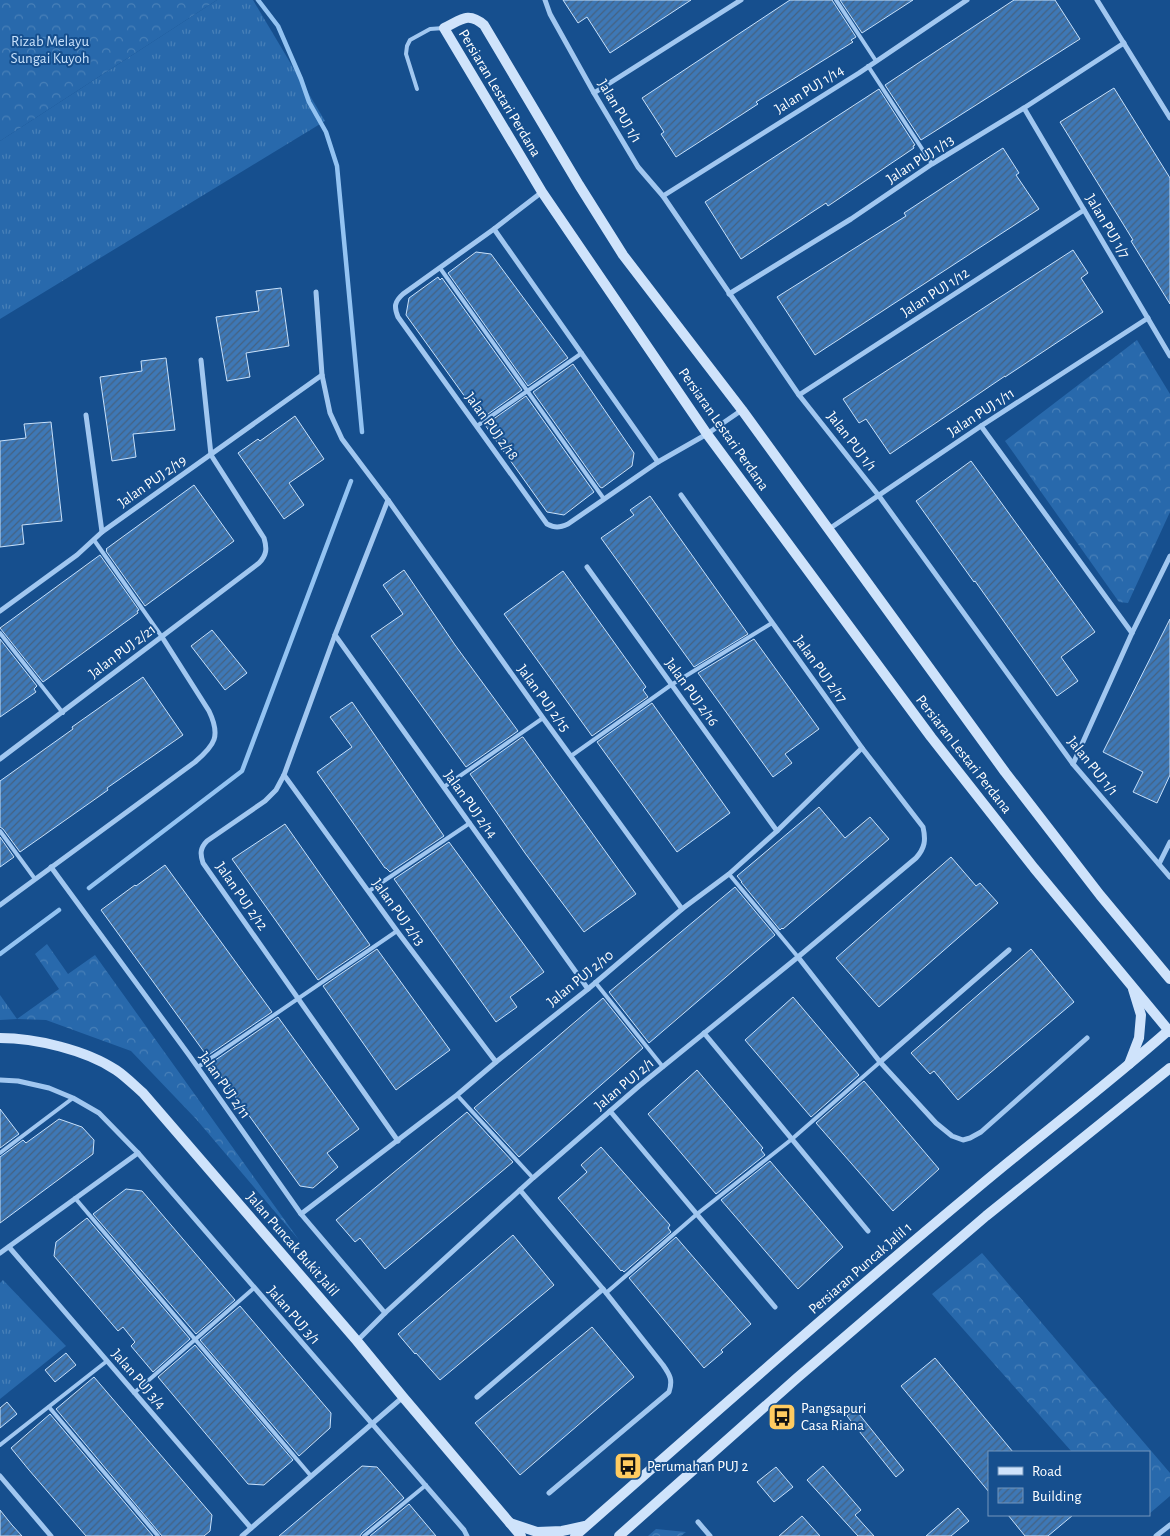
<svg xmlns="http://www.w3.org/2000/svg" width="1170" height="1536" font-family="'Alegreya Sans',sans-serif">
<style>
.grass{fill:url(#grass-tufts)}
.forest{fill:url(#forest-crowns)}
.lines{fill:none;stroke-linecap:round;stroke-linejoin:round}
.stream{stroke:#93c3f2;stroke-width:4.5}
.building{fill:url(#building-hatch);stroke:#c8e1fb}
.lane{stroke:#a1c7f0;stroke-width:4}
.street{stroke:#a1c7f0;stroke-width:5}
.secondary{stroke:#cfe3fb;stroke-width:10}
.labels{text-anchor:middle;stroke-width:4;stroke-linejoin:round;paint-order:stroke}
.park-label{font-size:15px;fill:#c8e1fb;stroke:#164f8e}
.street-label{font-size:15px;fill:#fff;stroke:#164f8e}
.poi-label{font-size:15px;fill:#fff;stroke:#164f8e;text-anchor:start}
</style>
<defs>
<pattern id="grass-tufts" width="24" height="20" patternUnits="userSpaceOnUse" patternTransform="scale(1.25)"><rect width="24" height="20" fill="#2869ac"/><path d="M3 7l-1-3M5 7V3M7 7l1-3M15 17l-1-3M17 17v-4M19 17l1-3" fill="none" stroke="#4880b8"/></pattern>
<pattern id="forest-crowns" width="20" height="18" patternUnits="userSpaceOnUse" patternTransform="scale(1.25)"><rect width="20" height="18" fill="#2869ac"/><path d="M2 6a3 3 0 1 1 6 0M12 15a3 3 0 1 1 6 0" fill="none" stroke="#4880b8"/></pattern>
<pattern id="building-hatch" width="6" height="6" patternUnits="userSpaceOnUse" patternTransform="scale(1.25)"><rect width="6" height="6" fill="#3e78b6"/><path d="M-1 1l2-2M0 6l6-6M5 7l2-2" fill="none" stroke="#456281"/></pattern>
</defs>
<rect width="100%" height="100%" fill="#164f8e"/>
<!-- grass -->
<g class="grass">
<polygon points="217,0 253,0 325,121 0,319 0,141"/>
<polygon points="0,995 17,1019 0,1020"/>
<polygon points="3,1280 66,1346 0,1399 0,1283"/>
</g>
<!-- forest -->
<g class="forest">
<polygon points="0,0 217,0 0,141"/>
<polygon points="1137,340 1170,394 1170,512 1128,603 1119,602 1005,441"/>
<polygon points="47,944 68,974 95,955 299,1240 196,1119 131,1051 46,1020 17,1019 59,989 35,954"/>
<polygon points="982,1253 1170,1473 1170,1496 1149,1514 1149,1452 1072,1452 932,1294"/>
<polygon points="656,1529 686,1532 681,1536 648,1536"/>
</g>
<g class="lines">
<!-- stream -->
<g class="stream">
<polyline points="258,0 278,26 301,79 309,102 326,132 337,166 362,432"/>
<polyline points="89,888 242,771 351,481"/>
<polyline points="0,954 59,910"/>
</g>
</g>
<!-- building -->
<g class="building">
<polygon points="563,0 691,0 610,53 587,17 578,23"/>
<polygon points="790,0 832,0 856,37 851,40 853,42 756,102 758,104 676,157 661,134 664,132 642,98"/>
<polygon points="840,0 913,0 862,33"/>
<polygon points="1014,0 1055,0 1080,39 921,140 885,85"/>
<polygon points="1114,88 1170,178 1170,304 1131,241 1133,240 1060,122"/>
<polygon points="879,89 915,145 913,146 914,148 828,206 826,203 741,259 705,202"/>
<polygon points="1003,148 1019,173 1016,175 1039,209 815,355 777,297 906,216 904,213"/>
<polygon points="1073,250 1088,273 1081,278 1103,312 1005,377 1005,376 890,454 866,419 859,423 843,399"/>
<polygon points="476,252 491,254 568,358 528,386 448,273"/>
<polygon points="438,277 440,280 442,278 522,390 481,419 406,315 409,298"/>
<polygon points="281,288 289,346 246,353 250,377 227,381 216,317 259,311 256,291"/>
<polygon points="166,358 175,430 133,434 136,457 112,461 100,377 142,371 141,361"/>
<polygon points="573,364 634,453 632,466 602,488 600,487 533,392"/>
<polygon points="526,396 594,492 564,515 547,512 485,425"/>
<polygon points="295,416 324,459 289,483 304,505 284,519 238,453 258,439 260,441"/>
<polygon points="51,422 62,521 22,525 24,544 0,547 0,441 26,438 24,424"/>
<polygon points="971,461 1095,632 1061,657 1078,681 1057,696 975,581 974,582 916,501"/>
<polygon points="194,485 234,541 145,606 106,551 107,550 106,549"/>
<polygon points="650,496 748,634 694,667 601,538 634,515 630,510"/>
<polygon points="100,555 139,610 137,611 138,613 43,682 0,628"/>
<polygon points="404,570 455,645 518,731 466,767 371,636 403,614 383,585"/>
<polygon points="563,571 646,687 643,690 648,697 592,736 504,614"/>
<polygon points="1170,619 1170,775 1157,803 1133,792 1143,772 1103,752"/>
<polygon points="212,630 247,673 225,690 191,646"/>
<polygon points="0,639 37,686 34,689 36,692 0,717"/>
<polygon points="754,639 819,729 785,754 792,763 773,777 698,673"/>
<polygon points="143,677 183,735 107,788 108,790 20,852 3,829 0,827 0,781 73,729 72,727"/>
<polygon points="352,702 444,836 390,872 386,868 385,868 317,772 352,747 330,717"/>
<polygon points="652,703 730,813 677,852 597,742"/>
<polygon points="522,737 523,737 636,894 584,932 525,853 470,774"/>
<polygon points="819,807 845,838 870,817 889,839 783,929 782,928 780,930 741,882 742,882 737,876"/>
<polygon points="285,824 370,945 318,980 232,859"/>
<polygon points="0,837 14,857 0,867"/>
<polygon points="449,842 544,972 510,997 517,1007 496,1022 394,879"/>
<polygon points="951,857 976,886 980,883 998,903 879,1007 836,958"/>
<polygon points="165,865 272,1012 207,1056 101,910 135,885 136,886"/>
<polygon points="735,887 775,935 649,1043 609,992"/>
<polygon points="377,949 450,1050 396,1090 323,986"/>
<polygon points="1031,949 1074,1002 958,1100 934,1071 930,1074 911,1053"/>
<polygon points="793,997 859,1075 811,1117 745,1040"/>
<polygon points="603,998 643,1048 519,1157 474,1108"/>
<polygon points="278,1017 359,1129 327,1153 338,1167 313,1188 300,1186 211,1063"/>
<polygon points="697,1070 763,1148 761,1150 765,1155 716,1194 648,1114"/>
<polygon points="864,1081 939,1169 893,1211 816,1123"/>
<polygon points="0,1109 19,1134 0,1148"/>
<polygon points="467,1112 513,1162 385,1269 360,1238 355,1242 336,1220"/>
<polygon points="59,1119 82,1127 94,1140 93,1154 0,1223 0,1157 23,1140 26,1143"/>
<polygon points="601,1147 670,1225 668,1228 671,1232 624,1272 622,1270 621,1271 558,1198 587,1172 581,1165"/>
<polygon points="770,1161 843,1247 798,1289 721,1200"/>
<polygon points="126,1189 142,1191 235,1300 196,1334 93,1214"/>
<polygon points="87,1218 190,1339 153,1372 131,1346 135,1342 123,1327 118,1331 54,1256 56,1242"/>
<polygon points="513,1235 554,1285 440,1380 416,1353 415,1354 398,1334"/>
<polygon points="676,1237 751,1324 721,1350 723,1352 704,1368 629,1278"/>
<polygon points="240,1306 331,1413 330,1428 299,1456 200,1340"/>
<polygon points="592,1327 634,1377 520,1475 475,1423"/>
<polygon points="195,1345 293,1460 264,1485 248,1484 158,1377"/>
<polygon points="66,1353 76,1365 55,1382 45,1370"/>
<polygon points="935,1358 1013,1452 989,1452 989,1492 901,1386"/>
<polygon points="94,1377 212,1515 210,1531 204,1536 162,1536 56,1409"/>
<polygon points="7,1402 17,1414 0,1428 0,1408"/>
<polygon points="855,1409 904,1470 896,1477 847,1416"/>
<polygon points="50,1414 153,1536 86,1536 29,1470 11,1448"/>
<polygon points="362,1466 377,1467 404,1498 362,1533 360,1536 279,1536"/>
<polygon points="823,1466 861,1510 855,1515 874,1536 858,1536 807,1480"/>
<polygon points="776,1467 793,1487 774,1502 757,1482"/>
<polygon points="409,1504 436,1536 370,1536"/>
<polygon points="958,1508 969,1521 951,1536 926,1536"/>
<polygon points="0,1510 12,1525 22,1536 0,1536"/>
<polygon points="1008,1515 1073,1515 1048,1536 1025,1536"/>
<polygon points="802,1516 820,1536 779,1536"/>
</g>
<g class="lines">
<!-- lane -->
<g class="lane">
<polyline points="836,0 876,61"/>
<polyline points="868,66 932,164"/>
<polyline points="417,89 406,54 407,46 410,40 430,29 444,28"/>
<polyline points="440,268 604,499"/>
<polyline points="477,426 582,353"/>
<polyline points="94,540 162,637"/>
<polyline points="0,633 63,713"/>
<polyline points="571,756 671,685 772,623"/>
<polyline points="444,787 543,718"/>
<polyline points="0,831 35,879"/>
<polyline points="729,874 798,957"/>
<polyline points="369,891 470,823"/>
<polyline points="595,982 663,1067"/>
<polyline points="198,1067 397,931"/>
<polyline points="457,1095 533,1178"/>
<polyline points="0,1153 73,1098"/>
<polyline points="75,1198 311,1476"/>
<polyline points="606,1293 697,1214 792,1139 880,1062"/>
<polyline points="134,1393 254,1288"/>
<polyline points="49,1407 158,1536"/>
<polyline points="0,1445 107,1361"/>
<polyline points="364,1536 426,1485"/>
</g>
<!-- street -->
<g class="street">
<polyline points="545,0 550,14 594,93 638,167 663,196 799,395 879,496 1073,764 1170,877"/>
<polyline points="1097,0 1170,118"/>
<polyline points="594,93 741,0"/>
<polyline points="1024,108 1170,356"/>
<path d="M542,192L494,229L403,294C394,302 394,307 398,317L547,524C555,528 559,528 568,524L658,462L707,434L742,410"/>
<polyline points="663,196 859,73 967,0"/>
<polyline points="494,229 658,462"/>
<polyline points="316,292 322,375 330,413 342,439 388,500 543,718 682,909"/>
<polyline points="729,294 851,219 932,164 1024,108 1124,43"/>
<polyline points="799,395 1084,210"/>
<polyline points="86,415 102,532"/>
<polyline points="981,426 1132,633"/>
<path d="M388,500L335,635L284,775L276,790L265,801L207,841C200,848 200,854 203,863L398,1141"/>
<polyline points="829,529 981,426 1148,318"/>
<polyline points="587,567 777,831"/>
<polyline points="0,611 77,555 102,532 322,375"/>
<polyline points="335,635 588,989"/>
<path d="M0,759L259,563C267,555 267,548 264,538L211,455L201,360"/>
<polyline points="1073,764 1132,633 1170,556"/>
<polyline points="284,775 397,931 496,1062"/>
<polyline points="1159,864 1170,842"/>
<polyline points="51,867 189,1055 301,1214 385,1313"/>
<path d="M0,905L195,762C215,745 221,736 209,711L162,637"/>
<polyline points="798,957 880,1062 936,1123 952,1136 963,1140 970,1138 981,1132 1087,1038"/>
<polyline points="704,1033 868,1231"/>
<polyline points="880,1062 1009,950"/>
<polyline points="0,1080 18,1081 49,1088 73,1098 99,1113 138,1153 464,1530 467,1536"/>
<polyline points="610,1111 775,1307"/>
<path d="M520,1190L603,1289L663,1365C670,1375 673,1380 669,1392L549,1493"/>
<polyline points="301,1214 457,1095 496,1062 588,989 682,909 729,874 777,831 862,748"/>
<polyline points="9,1247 251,1528"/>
<polyline points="0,1253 138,1153"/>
<path d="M357,1341L385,1313L533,1178L639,1086L798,957L916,858C925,848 926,840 923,827L862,748L681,495"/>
<polyline points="477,1397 603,1289"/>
<polyline points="0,1476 51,1536"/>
<polyline points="698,1522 710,1536"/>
<polyline points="242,1536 403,1397"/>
<polyline points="1156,1536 1170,1525"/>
</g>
<!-- secondary -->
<g class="secondary">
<path d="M1170,979L1100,895L1005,772L742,410L623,255L579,185L484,25C468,11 461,20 444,28L542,192L707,434L931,737L1034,868L1170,1032"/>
<path d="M0,1038C35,1038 86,1050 116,1070C125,1076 134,1085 143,1093L357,1341L403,1397L521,1536"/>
<polyline points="1129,1064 1139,1038 1141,1015 1133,989"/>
<polyline points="510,1523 537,1532 562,1531 585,1526"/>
<path d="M575,1536C708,1419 840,1302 976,1189C1040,1135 1107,1085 1170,1029"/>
<polyline points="619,1536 797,1378 986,1216 1170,1068"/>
</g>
</g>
<!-- icons -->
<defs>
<symbol id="bus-square" viewBox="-11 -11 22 22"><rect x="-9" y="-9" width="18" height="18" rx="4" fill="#ffcb60" stroke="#164f8e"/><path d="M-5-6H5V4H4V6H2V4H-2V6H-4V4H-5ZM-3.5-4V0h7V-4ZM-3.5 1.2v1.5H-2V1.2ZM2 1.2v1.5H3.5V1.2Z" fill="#111"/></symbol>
</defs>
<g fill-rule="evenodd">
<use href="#bus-square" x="766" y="1401" width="32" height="32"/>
<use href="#bus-square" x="612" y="1450" width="32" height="32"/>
</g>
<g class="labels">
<!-- park labels -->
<g class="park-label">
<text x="50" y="46">Rizab Melayu<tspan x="50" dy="17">Sungai Kuyoh</tspan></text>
</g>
<!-- street labels -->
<g class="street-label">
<text transform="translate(809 89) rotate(-32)" y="5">Jalan PUJ 1/14</text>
<text transform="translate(500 93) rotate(59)" y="5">Persiaran Lestari Perdana</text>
<text transform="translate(620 111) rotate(59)" y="5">Jalan PUJ 1/1</text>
<text transform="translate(920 159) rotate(-33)" y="5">Jalan PUJ 1/13</text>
<text transform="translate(1108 226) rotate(59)" y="5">Jalan PUJ 1/7</text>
<text transform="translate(935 292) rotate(-33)" y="5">Jalan PUJ 1/12</text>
<text transform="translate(981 412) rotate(-33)" y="5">Jalan PUJ 1/11</text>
<text transform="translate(492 426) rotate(54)" y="5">Jalan PUJ 2/18</text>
<text transform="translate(724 429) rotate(55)" y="5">Persiaran Lestari Perdana</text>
<text transform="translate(852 441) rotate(52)" y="5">Jalan PUJ 1/1</text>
<text transform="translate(152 481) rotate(-35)" y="5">Jalan PUJ 2/19</text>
<text transform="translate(122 651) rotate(-37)" y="5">Jalan PUJ 2/21</text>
<text transform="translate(821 669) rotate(54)" y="5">Jalan PUJ 2/17</text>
<text transform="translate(692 692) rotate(54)" y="5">Jalan PUJ 2/16</text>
<text transform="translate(544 698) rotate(54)" y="5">Jalan PUJ 2/15</text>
<text transform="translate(964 754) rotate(52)" y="5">Persiaran Lestari Perdana</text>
<text transform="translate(1093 766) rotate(51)" y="5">Jalan PUJ 1/1</text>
<text transform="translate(471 804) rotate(54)" y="5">Jalan PUJ 2/14</text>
<text transform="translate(242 896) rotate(55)" y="5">Jalan PUJ 2/12</text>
<text transform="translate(399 912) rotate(54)" y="5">Jalan PUJ 2/13</text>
<text transform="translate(580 978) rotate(-39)" y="5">Jalan PUJ 2/10</text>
<text transform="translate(624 1084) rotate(-40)" y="5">Jalan PUJ 2/1</text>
<text transform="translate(225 1085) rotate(55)" y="5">Jalan PUJ 2/11</text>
<text transform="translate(293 1244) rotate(49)" y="5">Jalan Puncak Bukit Jalil</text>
<text transform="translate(860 1268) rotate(-41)" y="5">Persiaran Puncak Jalil 1</text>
<text transform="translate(294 1315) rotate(49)" y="5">Jalan PUJ 3/1</text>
<text transform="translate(139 1379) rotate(49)" y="5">Jalan PUJ 3/4</text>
</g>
<!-- poi labels -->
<g class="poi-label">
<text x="801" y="1413">Pangsapuri<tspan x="801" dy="17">Casa Riana</tspan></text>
<text x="647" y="1471">Perumahan PUJ 2</text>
</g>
</g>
<!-- legend -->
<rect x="988" y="1451" width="162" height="65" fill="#164f8e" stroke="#7395bb"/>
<rect x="998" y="1467" width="25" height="8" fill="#cfe3fb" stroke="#7395bb"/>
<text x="1032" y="1476" font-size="15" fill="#ffffff">Road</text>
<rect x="998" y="1488" width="25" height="15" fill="url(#building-hatch)" stroke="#7395bb"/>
<text x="1032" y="1501" font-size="15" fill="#ffffff">Building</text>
</svg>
